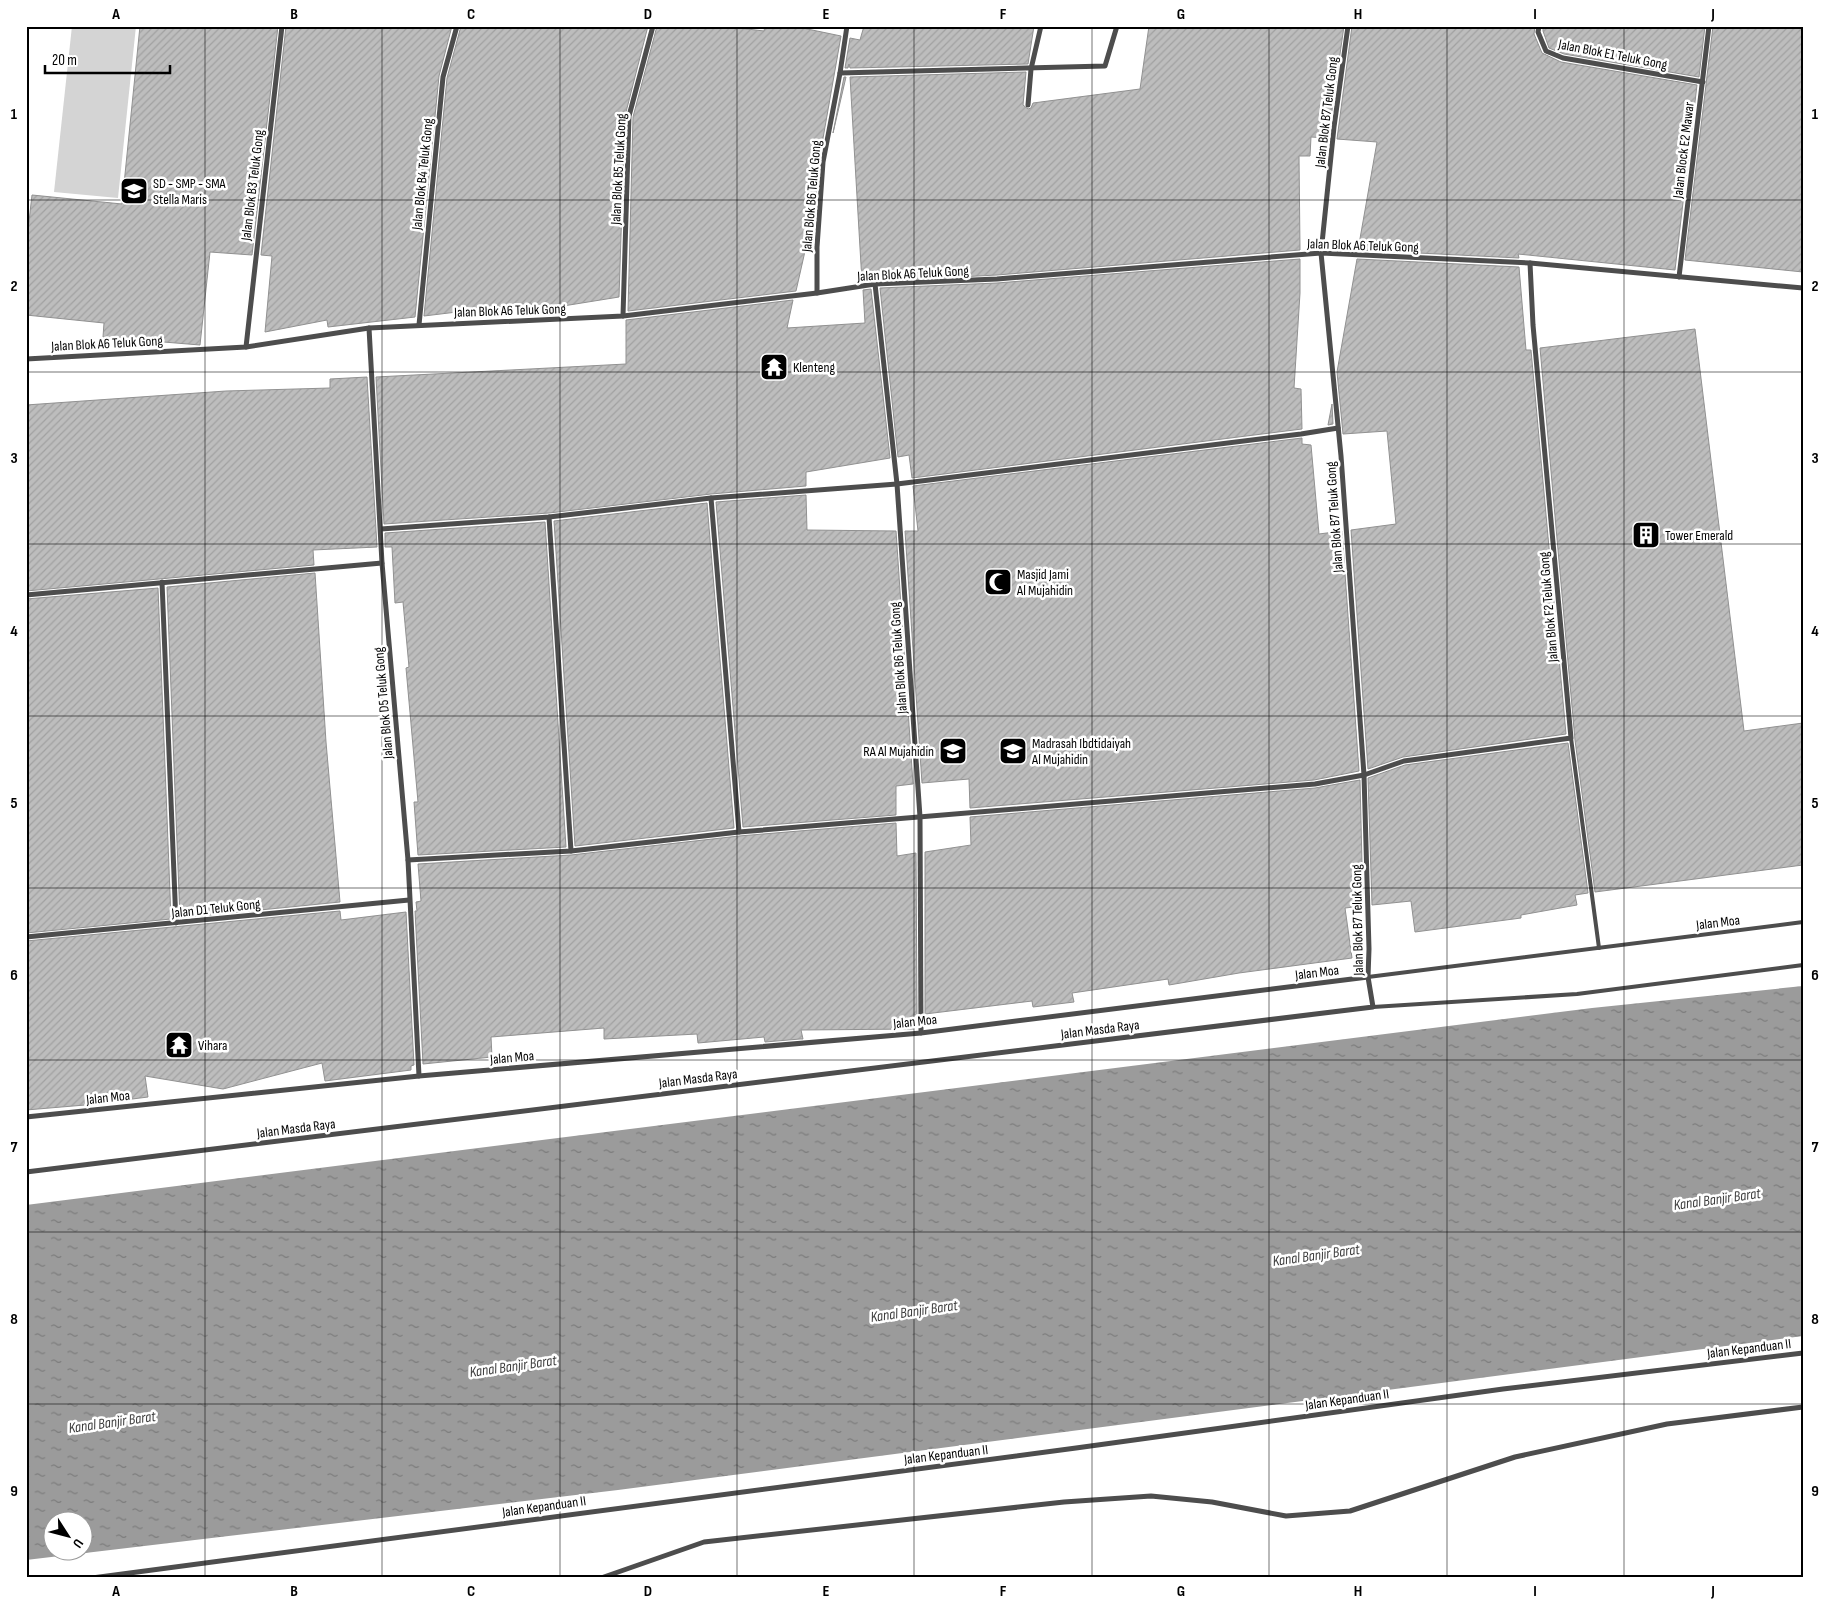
<svg xmlns="http://www.w3.org/2000/svg" width="1829" height="1604" font-family="'Sofia Sans Condensed',sans-serif">
<style>
.garden{fill:#d4d4d4}
.water{fill:url(#water-ripples);fill-rule:evenodd}
.building{fill:url(#building-hatch);stroke:#919191}
.lines{fill:none;stroke-linecap:round;stroke-linejoin:round}
.lane{stroke:#4d4d4d;stroke-width:4}
.street{stroke:#4d4d4d;stroke-width:5}
.grid{fill:none;stroke:#000;stroke-width:1;stroke-opacity:0.55}
.labels{text-anchor:middle;stroke-width:5;stroke-linejoin:round;paint-order:stroke}
.street-label{font-size:14px;fill:#000;stroke:#fff}
.poi-label{font-size:14px;fill:#000;stroke:#fff;text-anchor:start}
.water-label{font-size:15px;font-style:italic;fill:#3c3c3c;stroke:#fff}
.neatline{fill:none;stroke:#000;stroke-width:2}
.grid-label{font-size:16px;text-anchor:middle;font-weight:bold;fill:#000}
</style>
<defs>
<pattern id="water-ripples" width="26" height="14" patternUnits="userSpaceOnUse" patternTransform="scale(1.25)"><rect width="26" height="14" fill="#9b9b9b"/><path d="M2 4q2-2 4 0t4 0M15 11q2-2 4 0t4 0" fill="none" stroke="#7c7c7c"/></pattern>
<pattern id="building-hatch" width="6" height="6" patternUnits="userSpaceOnUse" patternTransform="scale(1.25)"><rect width="6" height="6" fill="#bdbdbd"/><path d="M-1 1l2-2M0 6l6-6M5 7l2-2" fill="none" stroke="#a1a1a1"/></pattern>
</defs>
<rect width="100%" height="100%" fill="#fff"/>
<!-- garden -->
<polygon class="garden" points="72,26 136,26 118,198 54,192"/>
<!-- water -->
<path class="water" d="M1803,986V1336L618,1490L26,1560V1205L1592,1008ZM52,1522H82V1552H52Z"/>
<!-- building -->
<g class="building">
<polygon points="140,26 278,26 252,255 210,252 200,345 103,337 104,323 26,315 26,248 32,195 122,204"/>
<polygon points="286,26 452,26 439,76 415,317 328,327 327,320 265,332 272,256 261,255"/>
<polygon points="461,26 648,26 625,116 619,297 532,311 531,303 424,316 447,78"/>
<polygon points="657,26 722,26 764,31 765,26 793,26 841,36 819,161 815,207 796,291 628,311 633,117"/>
<polygon points="864,26 1034,26 1028,64 850,68 849,64 848,68 845,68 850,38 860,40"/>
<polygon points="1149,26 1344,26 1328,138 1311,137 1310,156 1299,156 1300,250 997,275 862,282 850,77 1026,72 1023,105 1028,109 1031,108 1033,103 1140,89"/>
<polygon points="1352,26 1535,26 1534,34 1542,53 1561,62 1697,85 1675,270 1518,254 1519,258 1358,250 1377,142 1337,139"/>
<polygon points="1543,26 1705,26 1699,77 1564,54 1549,48 1543,31"/>
<polygon points="1713,26 1803,26 1803,272 1685,260"/>
<polygon points="844,77 846,77 833,133"/>
<polygon points="1300,259 1300,293 1294,388 1301,389 1302,429 912,478 909,455 898,457 880,288 997,283"/>
<polygon points="1357,259 1519,267 1526,350 1531,350 1566,734 1403,757 1368,769 1351,530 1396,524 1387,431 1343,434 1337,372"/>
<polygon points="871,289 890,458 806,472 806,486 711,494 549,513 384,524 376,377 626,364 626,320 793,300 787,328 865,323 863,290"/>
<polygon points="1695,329 1744,731 1803,723 1803,865 1595,892 1575,740 1540,348"/>
<polygon points="367,377 377,547 313,550 314,565 26,591 26,405 226,391 330,388 330,379"/>
<polygon points="1332,404 1333,424 1328,425"/>
<polygon points="1302,438 1302,444 1311,445 1319,534 1342,531 1359,771 1314,780 970,808 969,779 922,783 905,531 918,531 913,486"/>
<polygon points="806,495 807,530 896,531 913,784 896,786 896,815 743,827 716,502"/>
<polygon points="707,503 734,828 575,846 554,521"/>
<polygon points="545,522 566,847 418,855 414,802 418,802 406,668 409,667 403,602 395,603 392,547 385,547 385,533"/>
<polygon points="315,573 326,742 340,902 180,918 167,587"/>
<polygon points="158,588 171,919 26,933 26,599"/>
<polygon points="1568,743 1588,893 1575,895 1577,905 1521,915 1521,918 1415,932 1411,901 1372,905 1368,778 1405,765"/>
<polygon points="1360,780 1363,906 1345,908 1352,958 1239,973 1169,985 1168,979 1072,993 1074,1002 1033,1007 1032,1001 925,1014 925,852 971,845 970,817 1315,788"/>
<polygon points="896,823 897,856 916,853 917,1015 913,1015 914,1029 801,1030 803,1039 800,1039 765,1042 764,1037 698,1043 697,1034 604,1039 604,1028 491,1037 492,1057 423,1064 415,911 417,911 416,902 421,901 418,864 571,855 739,836"/>
<polygon points="340,911 341,920 406,912 414,1065 411,1066 411,1070 325,1081 322,1063 223,1089 145,1076 148,1097 85,1105 26,1110 26,941"/>
</g>
<g class="lines">
<!-- lane -->
<g class="lane">
<polyline points="1571,738 1599,948"/>
<polyline points="1368,977 1803,922"/>
<polyline points="1373,1007 1577,994 1803,965"/>
</g>
<!-- street -->
<g class="street">
<polyline points="847,26 840,73 1105,66 1117,26"/>
<polyline points="1539,26 1538,32 1546,51 1563,58 1703,82"/>
<polyline points="1028,105 1031,69 1041,26"/>
<polyline points="1679,277 1709,26"/>
<polyline points="875,284 897,484 920,817 921,1033"/>
<polyline points="817,293 817,247 823,162 840,73"/>
<polyline points="623,316 629,116 653,26"/>
<polyline points="419,325 443,77 457,26"/>
<polyline points="369,328 382,563 408,860 419,1076"/>
<polyline points="246,347 282,26"/>
<polyline points="26,359 246,347 369,328 623,316 817,293 875,284 997,279 1321,253 1530,263 1803,288"/>
<polyline points="711,498 739,832"/>
<polyline points="549,517 571,851"/>
<polyline points="381,529 549,517 711,498 897,484 1301,434 1338,428"/>
<polyline points="162,582 176,923"/>
<polyline points="26,595 382,563"/>
<polyline points="408,860 571,851 739,832 1315,784 1364,775 1404,761 1571,738 1533,325 1530,263"/>
<polyline points="26,937 409,900"/>
<polyline points="26,1117 419,1076 921,1033 1368,977"/>
<polyline points="26,1172 1373,1007 1368,977 1369,949 1364,775 1341,456 1321,253 1334,127 1348,26"/>
<polyline points="92,1578 1076,1448 1503,1389 1803,1353"/>
<polyline points="601,1578 704,1542 1064,1502 1151,1496 1212,1502 1286,1516 1350,1511 1515,1457 1667,1424 1803,1407"/>
</g>
</g>
<!-- grid -->
<path class="grid" d="M205,26V1578M382,26V1578M560,26V1578M737,26V1578M914,26V1578M1092,26V1578M1269,26V1578M1447,26V1578M1624,26V1578M26,200H1803M26,372H1803M26,544H1803M26,716H1803M26,888H1803M26,1060H1803M26,1232H1803M26,1404H1803"/>
<!-- icons -->
<defs>
<symbol id="school-square" viewBox="-11 -11 22 22"><rect x="-9" y="-9" width="18" height="18" rx="4" fill="#000" stroke="#fff"/><path d="M0-5L7-2L0 1L-7-2ZM-4 1L0 2.5L4 1V4Q0 6-4 4Z" fill="#fff"/></symbol>
<symbol id="temple-square" viewBox="-11 -11 22 22"><rect x="-9" y="-9" width="18" height="18" rx="4" fill="#000" stroke="#fff"/><path d="M0-6L5-2H3V0L6.5 2.5H4V6H1.5V3h-3V6H-4V2.5H-6.5L-3 0V-2H-5Z" fill="#fff"/></symbol>
<symbol id="building-square" viewBox="-11 -11 22 22"><rect x="-9" y="-9" width="18" height="18" rx="4" fill="#000" stroke="#fff"/><path d="M-4-6H4V6H1V3H-1V6H-4ZM-2.5-4.3h1.7v1.8h-1.7ZM.8-4.3h1.7v1.8H.8ZM-2.5-1h1.7V.8h-1.7ZM.8-1h1.7V.8H.8Z" fill="#fff"/></symbol>
<symbol id="mosque-square" viewBox="-11 -11 22 22"><rect x="-9" y="-9" width="18" height="18" rx="4" fill="#000" stroke="#fff"/><path d="M3.5-4.9A6 6 0 1 0 3.5 4.9A5 5 0 1 1 3.5-4.9Z" fill="#fff"/></symbol>
</defs>
<g fill-rule="evenodd">
<use href="#school-square" x="118" y="175" width="32" height="32"/>
<use href="#temple-square" x="758" y="351" width="32" height="32"/>
<use href="#building-square" x="1630" y="519" width="32" height="32"/>
<use href="#mosque-square" x="982" y="566" width="32" height="32"/>
<use href="#school-square" x="937" y="735" width="32" height="32"/>
<use href="#school-square" x="997" y="735" width="32" height="32"/>
<use href="#temple-square" x="163" y="1029" width="32" height="32"/>
</g>
<g class="labels">
<!-- street labels -->
<g class="street-label">
<text transform="translate(1613 54) rotate(11)" y="5">Jalan Blok E1 Teluk Gong</text>
<text transform="translate(1326 112) rotate(-83)" y="5">Jalan Blok B7 Teluk Gong</text>
<text transform="translate(1683 150) rotate(-83)" y="5">Jalan Block E2 Mawar</text>
<text transform="translate(618 169) rotate(-87)" y="5">Jalan Blok B5 Teluk Gong</text>
<text transform="translate(422 174) rotate(-84)" y="5">Jalan Blok B4 Teluk Gong</text>
<text transform="translate(252 185) rotate(-83)" y="5">Jalan Blok B3 Teluk Gong</text>
<text transform="translate(811 196) rotate(-85)" y="5">Jalan Blok B6 Teluk Gong</text>
<text transform="translate(1363 245) rotate(2)" y="5">Jalan Blok A6 Teluk Gong</text>
<text transform="translate(913 273) rotate(-3)" y="5">Jalan Blok A6 Teluk Gong</text>
<text transform="translate(510 310) rotate(-2)" y="5">Jalan Blok A6 Teluk Gong</text>
<text transform="translate(107 343) rotate(-3)" y="5">Jalan Blok A6 Teluk Gong</text>
<text transform="translate(1334 517) rotate(-94)" y="5">Jalan Blok B7 Teluk Gong</text>
<text transform="translate(1548 607) rotate(-95)" y="5">Jalan Blok F2 Teluk Gong</text>
<text transform="translate(898 658) rotate(-94)" y="5">Jalan Blok B6 Teluk Gong</text>
<text transform="translate(383 703) rotate(-95)" y="5">Jalan Blok D5 Teluk Gong</text>
<text transform="translate(216 908) rotate(-6)" y="5">Jalan D1 Teluk Gong</text>
<text transform="translate(1357 920) rotate(-91)" y="5">Jalan Blok B7 Teluk Gong</text>
<text transform="translate(1718 922) rotate(-7)" y="5">Jalan Moa</text>
<text transform="translate(1317 972) rotate(-7)" y="5">Jalan Moa</text>
<text transform="translate(915 1021) rotate(-6)" y="5">Jalan Moa</text>
<text transform="translate(1100 1029) rotate(-7)" y="5">Jalan Masda Raya</text>
<text transform="translate(512 1057) rotate(-5)" y="5">Jalan Moa</text>
<text transform="translate(698 1078) rotate(-7)" y="5">Jalan Masda Raya</text>
<text transform="translate(108 1097) rotate(-6)" y="5">Jalan Moa</text>
<text transform="translate(296 1128) rotate(-7)" y="5">Jalan Masda Raya</text>
<text transform="translate(1749 1348) rotate(-7)" y="5">Jalan Kepanduan II</text>
<text transform="translate(1347 1399) rotate(-8)" y="5">Jalan Kepanduan II</text>
<text transform="translate(946 1454) rotate(-7)" y="5">Jalan Kepanduan II</text>
<text transform="translate(544 1506) rotate(-8)" y="5">Jalan Kepanduan II</text>
</g>
<!-- poi labels -->
<g class="poi-label">
<text x="153" y="188">SD - SMP - SMA<tspan x="153" dy="16">Stella Maris</tspan></text>
<text x="793" y="372">Klenteng</text>
<text x="1665" y="540">Tower Emerald</text>
<text x="1017" y="579">Masjid Jami<tspan x="1017" dy="16">Al Mujahidin</tspan></text>
<text x="1032" y="748">Madrasah Ibdtidaiyah<tspan x="1032" dy="16">Al Mujahidin</tspan></text>
<text x="934" y="756" text-anchor="end">RA Al Mujahidin</text>
<text x="198" y="1050">Vihara</text>
</g>
<!-- water labels -->
<g class="water-label">
<text transform="translate(1717 1199) rotate(-8)" y="5">Kanal Banjir Barat</text>
<text transform="translate(1316 1255) rotate(-8)" y="5">Kanal Banjir Barat</text>
<text transform="translate(914 1311) rotate(-8)" y="5">Kanal Banjir Barat</text>
<text transform="translate(513 1366) rotate(-8)" y="5">Kanal Banjir Barat</text>
<text transform="translate(112 1422) rotate(-8)" y="5">Kanal Banjir Barat</text>
</g>
</g>
<!-- border -->
<rect width="1829" height="1604" fill="none" stroke="#ffffff" stroke-width="55"/>
<!-- north arrow -->
<g transform="translate(68 1536) rotate(126)"><circle r="24" fill="#ffffff" stroke="#999999"/>
<path d="M0-4L9 19L0 12L-9 19Z" fill="#000000"/>
<text y="-8" font-size="14" font-weight="bold" text-anchor="middle" fill="#000000">U</text>
</g>
<!-- scale -->
<path d="M45 65v8h125v-8" fill="none" stroke="#000000" stroke-width="2.5"/>
<text x="52" y="65" font-size="15" fill="#000000" stroke="#ffffff" stroke-width="4" paint-order="stroke">20 m</text>
<rect x="28" y="28" width="1774" height="1548" class="neatline"/>
<g class="grid-label">
<text x="116" y="19">A</text>
<text x="294" y="19">B</text>
<text x="471" y="19">C</text>
<text x="648" y="19">D</text>
<text x="826" y="19">E</text>
<text x="1003" y="19">F</text>
<text x="1181" y="19">G</text>
<text x="1358" y="19">H</text>
<text x="1535" y="19">I</text>
<text x="1713" y="19">J</text>
<text x="14" y="119">1</text>
<text x="1815" y="119">1</text>
<text x="14" y="291">2</text>
<text x="1815" y="291">2</text>
<text x="14" y="463">3</text>
<text x="1815" y="463">3</text>
<text x="14" y="636">4</text>
<text x="1815" y="636">4</text>
<text x="14" y="808">5</text>
<text x="1815" y="808">5</text>
<text x="14" y="980">6</text>
<text x="1815" y="980">6</text>
<text x="14" y="1152">7</text>
<text x="1815" y="1152">7</text>
<text x="14" y="1324">8</text>
<text x="1815" y="1324">8</text>
<text x="14" y="1496">9</text>
<text x="1815" y="1496">9</text>
<text x="116" y="1596">A</text>
<text x="294" y="1596">B</text>
<text x="471" y="1596">C</text>
<text x="648" y="1596">D</text>
<text x="826" y="1596">E</text>
<text x="1003" y="1596">F</text>
<text x="1181" y="1596">G</text>
<text x="1358" y="1596">H</text>
<text x="1535" y="1596">I</text>
<text x="1713" y="1596">J</text>
</g>
</svg>
